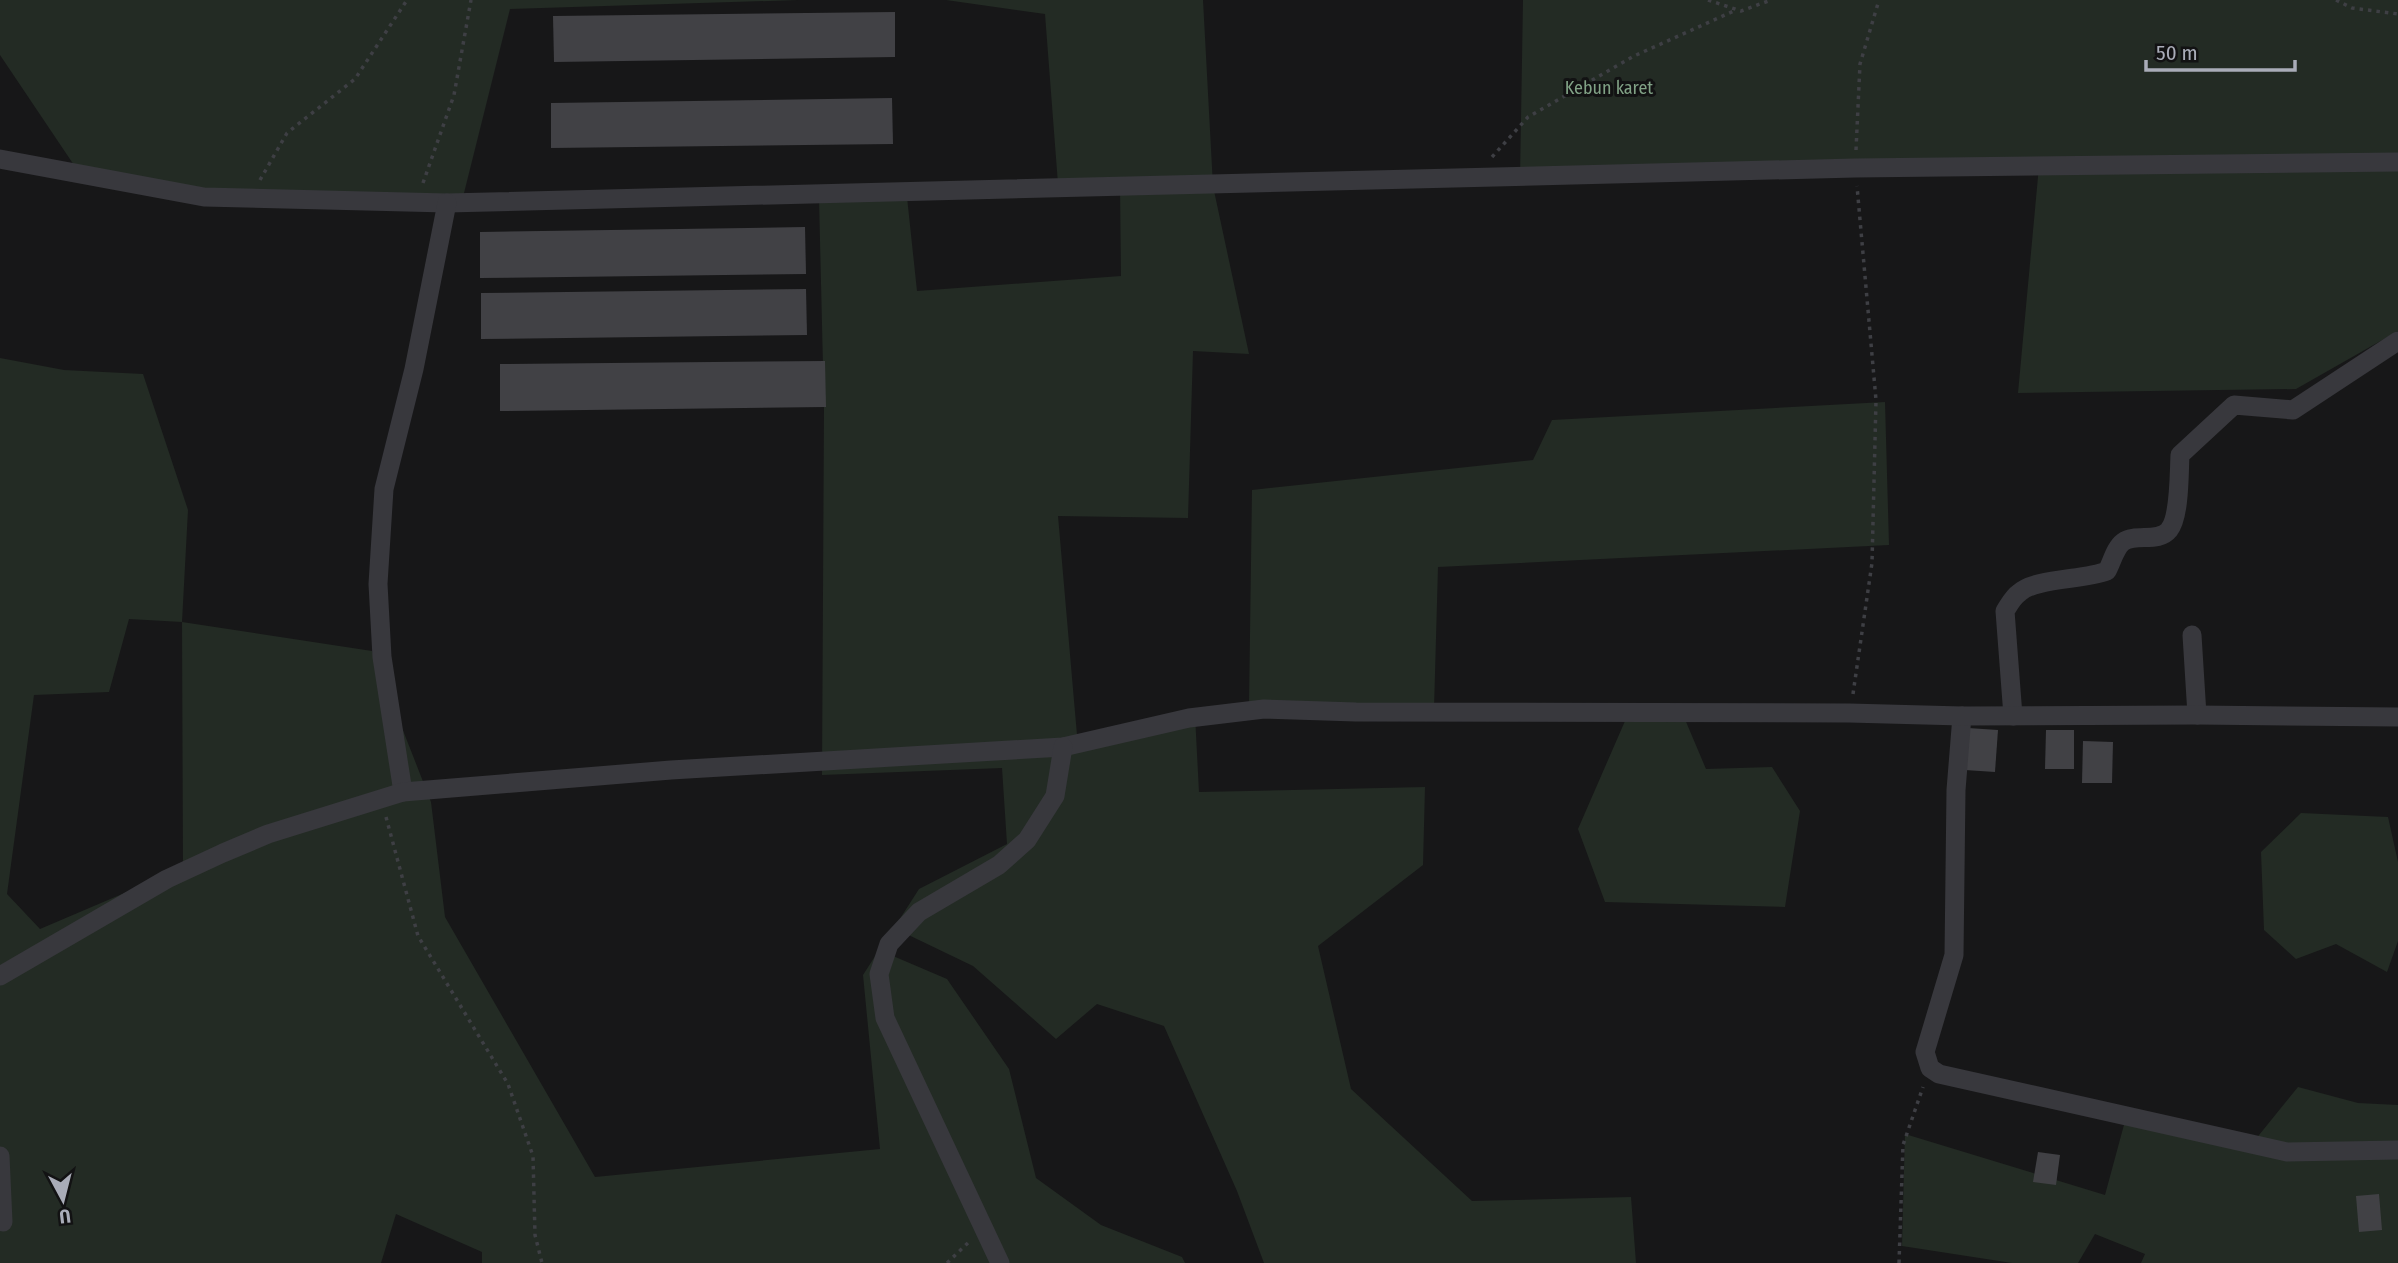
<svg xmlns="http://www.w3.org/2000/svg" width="2398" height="1263" font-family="'Fira Sans Condensed',sans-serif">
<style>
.green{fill:#232b24;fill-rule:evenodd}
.building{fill:#414145}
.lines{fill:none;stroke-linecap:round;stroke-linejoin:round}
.path{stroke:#3e3f44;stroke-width:3.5;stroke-dasharray:3.5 5;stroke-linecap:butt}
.minor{stroke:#38383d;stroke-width:19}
.labels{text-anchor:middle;stroke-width:6;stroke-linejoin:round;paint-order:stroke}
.park-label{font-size:18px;fill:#81a286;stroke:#121213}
</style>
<rect width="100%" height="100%" fill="#171718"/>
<!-- green -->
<g class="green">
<polygon points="0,0 798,0 510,9 461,205 84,180 0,55"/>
<polygon points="946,0 1203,0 1213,186 1249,354 1193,351 1188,518 1058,516 1077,735 1195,715 1199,792 1425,787 1423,865 1318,946 1351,1089 1472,1201 1631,1197 1636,1263 1264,1263 1237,1191 1164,1026 1097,1004 1056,1039 973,966 894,928 919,889 1007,844 1002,768 822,775 824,409 819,198 907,197 917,291 1121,276 1120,185 1058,184 1045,14"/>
<polygon points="1523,0 2398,0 2398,331 2296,389 2018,393 2039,166 1520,178"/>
<path d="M0,358L64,370L143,374L188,510L182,622L372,651L431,802L445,917L595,1177L880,1149L863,975L879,950L947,979L1009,1069L1036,1178L1101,1225L1182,1257L1185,1263H482V1252L396,1214L381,1263H0ZM129,619L182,622L183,868L40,929L7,894L34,695L109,692Z"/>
<polygon points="1885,402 1889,545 1438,567 1434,709 1249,706 1252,490 1533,460 1552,420"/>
<polygon points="1684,717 1706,769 1772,767 1800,811 1785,907 1605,902 1578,829 1625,721"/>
<polygon points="2301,813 2388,817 2398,862 2398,941 2387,972 2336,944 2296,959 2264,930 2261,852"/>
<polygon points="2298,1087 2358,1103 2398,1105 2398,1263 2141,1263 2145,1254 2095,1234 2078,1263 2012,1263 1902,1246 1905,1134 2105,1195 2128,1110 2255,1140"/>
</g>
<!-- building -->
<g class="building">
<polygon points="895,12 895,57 554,62 553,16"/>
<polygon points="892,98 893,144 551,148 551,103"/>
<polygon points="805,227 806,274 480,278 480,232"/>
<polygon points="806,289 807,335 481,339 481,293"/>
<polygon points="825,361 826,407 500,411 500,364"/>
<polygon points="1968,728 1998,730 1995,772 1965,770"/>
<polygon points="2046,730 2074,730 2074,769 2045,769"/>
<polygon points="2083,741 2113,742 2112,783 2082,783"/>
<polygon points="2038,1152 2060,1155 2056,1185 2033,1182"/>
<polygon points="2379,1194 2382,1230 2359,1232 2356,1196"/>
</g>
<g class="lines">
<!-- path -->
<g class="path">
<polyline points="1708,0 1741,11 1771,0"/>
<polyline points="2336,0 2352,8 2398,14"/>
<polyline points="1856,150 1860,64 1879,0"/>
<polyline points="1492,157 1528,117 1634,56 1736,10"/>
<polyline points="260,180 287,133 355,79 407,0"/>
<polyline points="423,183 454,95 471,0"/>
<polyline points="1853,694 1872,563 1876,400 1857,186"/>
<polyline points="386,817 418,936 508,1084 533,1156 535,1235 542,1263"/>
<polyline points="947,1263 971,1240"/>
<polyline points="1899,1263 1903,1145 1923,1087"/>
</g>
<!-- minor -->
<g class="minor">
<polyline points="0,159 204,197 447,203 1855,168 2398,162"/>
<polyline points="2192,635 2197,715"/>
<polyline points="1962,716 1956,790 1954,955 1925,1052 1930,1068 1939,1074 2287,1152 2398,1150"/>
<path d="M2013,716L2005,611C2009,605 2013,597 2019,593C2034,578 2085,580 2107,571C2112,562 2115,548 2123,542C2135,533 2159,543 2169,530C2180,517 2179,472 2180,455L2234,405L2293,410L2398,341"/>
<polyline points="403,792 382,657 378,584 384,489 414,369 447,203"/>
<polyline points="0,976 167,879 223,853 268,834 403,792 671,770 1063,747 1189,718 1264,709 1356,712 1849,713 1962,716 2197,715 2398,717"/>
<polyline points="0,1156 3,1222"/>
<polyline points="1000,1263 885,1018 879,974 889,944 919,912 999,865 1027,840 1055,796 1063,747"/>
</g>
</g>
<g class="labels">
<!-- park labels -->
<g class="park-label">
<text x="1609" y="94">Kebun karet</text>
</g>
</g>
<!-- north arrow -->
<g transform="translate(63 1200) rotate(173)" stroke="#121213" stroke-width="5" paint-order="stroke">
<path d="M0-5L12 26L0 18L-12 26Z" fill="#a9acb8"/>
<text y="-10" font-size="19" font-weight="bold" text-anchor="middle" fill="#a9acb8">U</text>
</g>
<!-- scale -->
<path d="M2146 60v10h149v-10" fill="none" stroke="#a9acb8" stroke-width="3.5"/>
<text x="2156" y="60" font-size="21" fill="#a9acb8" stroke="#121213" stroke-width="5" paint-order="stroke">50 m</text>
</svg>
